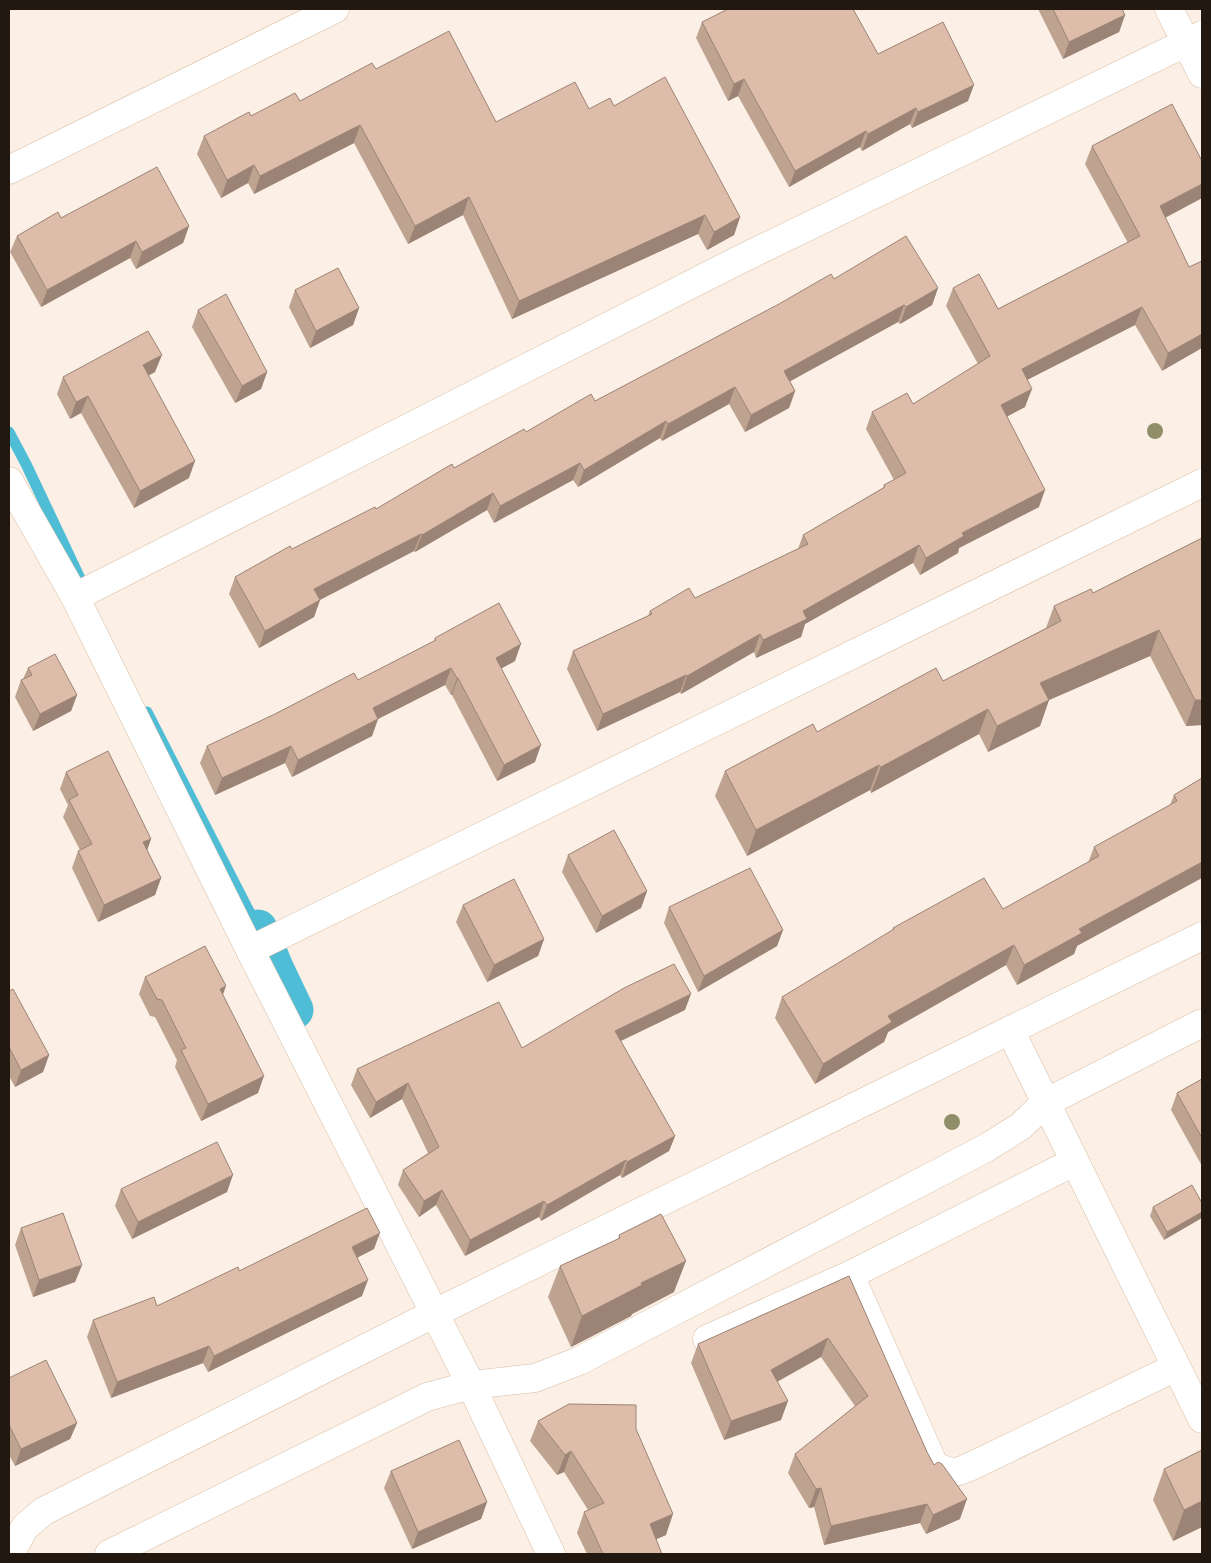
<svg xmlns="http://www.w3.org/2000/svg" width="1211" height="1563" font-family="Roboto,sans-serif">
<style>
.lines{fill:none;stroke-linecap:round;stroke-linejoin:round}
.stream{stroke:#4fbdd6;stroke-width:11}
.canal{stroke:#4fbdd6;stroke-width:39}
.minor-casing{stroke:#d8bda4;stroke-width:29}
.tertiary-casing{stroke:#d8bda4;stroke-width:29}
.minor{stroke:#fff;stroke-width:28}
.tertiary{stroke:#fff;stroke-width:28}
.tree{fill:#8f8e68}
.wall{fill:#bea391}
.shaded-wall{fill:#9b8476}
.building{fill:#ddbda9;stroke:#9b8476}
</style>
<rect width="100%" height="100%" fill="#fcf0e6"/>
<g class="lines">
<!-- stream -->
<g class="stream">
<polyline points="9,432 26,464 86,591"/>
<polyline points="147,712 258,929"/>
</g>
<!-- canal -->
<polyline class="canal" points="258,929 274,968 294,1010"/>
<defs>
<g id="minor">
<polyline points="1169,9 1202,74"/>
<polyline points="9,170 335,9"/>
<polyline points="9,481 75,597 250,950 471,1385 551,1554"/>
<polyline points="75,597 741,259 1202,35"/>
<polyline points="250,950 1202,483"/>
<polyline points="1010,1030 1202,1419"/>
<path d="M850,1275L934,1465C955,1477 960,1471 980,1462L1176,1367"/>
<polyline points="707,1339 850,1275 1074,1162"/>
</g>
<g id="tertiary">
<polyline points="10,1554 25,1527 44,1511 435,1313 1202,936"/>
<polyline points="109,1554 427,1397 471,1385 535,1378 579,1361 986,1148 1021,1126 1045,1103 1202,1023"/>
</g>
</defs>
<!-- minor casing -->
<use href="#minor" class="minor-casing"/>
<!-- tertiary casing -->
<use href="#tertiary" class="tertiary-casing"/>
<!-- minor -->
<use href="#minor" class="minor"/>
<!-- tertiary -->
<use href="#tertiary" class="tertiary"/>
</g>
<!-- trees -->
<g class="tree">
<circle cx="1155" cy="431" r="8"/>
<circle cx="952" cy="1122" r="8"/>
</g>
<!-- wall -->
<g class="wall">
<polygon points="1038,9 1122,9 1125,15 1119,32 1063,59"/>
<polygon points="702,22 878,54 968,101 912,128 910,124 862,151 860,147 789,187 738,96 728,101 696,38"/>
<polygon points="376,69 496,122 614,106 740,217 734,235 707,250 698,234 512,319 463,215 408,244 354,143 254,194 248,183 221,198 197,154 204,136 251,116 300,101"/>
<polygon points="1092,146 1202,198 1165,218 1189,267 1202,261 1162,371 1135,325 1027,380 1025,407 1007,416 1039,507 959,548 958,553 920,575 913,563 805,624 801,637 756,658 754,652 681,694 680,692 597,731 567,669 573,651 648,616 650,611 695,598 798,549 803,535 883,488 884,485 894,480 866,429 872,412 913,404 978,364 946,306 953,288 998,309 1128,243 1085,164"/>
<polygon points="61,218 189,226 183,243 136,269 130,258 41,307 10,252 17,236"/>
<polygon points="834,279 938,288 932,305 900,324 898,322 790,381 795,391 789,408 745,432 729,404 662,441 660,438 578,487 573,480 494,523 487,510 415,552 414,551 320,600 314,617 259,648 229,594 235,577 376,509 454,468 526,432 595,401"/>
<polygon points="295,290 359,308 353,325 310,348 289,307"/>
<polygon points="198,310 267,372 261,389 235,403 192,327"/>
<polygon points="155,372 148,376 189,478 134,508 81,413 70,419 57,394 63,377"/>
<polygon points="1202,538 1202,725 1186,726 1150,656 1049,700 1040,726 988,752 979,734 871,793 870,790 747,856 715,796 725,771 943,681 1046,628 1054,606 1093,593"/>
<polygon points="435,638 515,661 501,668 535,762 497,781 452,695 451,695 445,685 378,719 372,736 292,777 285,763 215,795 200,763 207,746 358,680 434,641"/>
<polygon points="28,668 77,695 71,711 33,731 15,697 21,680 23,679"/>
<polygon points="66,772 151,839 147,850 161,878 155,895 98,922 72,868 78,851 80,850 63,817 68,805 60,789"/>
<polygon points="1202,778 1077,946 1074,954 1017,985 1006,965 888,1032 884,1042 815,1084 775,1018 782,997 892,931 893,928 1003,909 1088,863 1094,847 1170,805 1174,795"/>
<polygon points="568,855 647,891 641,908 596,933 562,872"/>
<polygon points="463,905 544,939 538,956 487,982 456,922"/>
<polygon points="669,907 783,930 777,946 698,992 664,923"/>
<polygon points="145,977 223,995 258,1093 201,1121 175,1067 177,1060 155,1017 150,1016 139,994"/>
<polygon points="9,991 49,1055 43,1072 15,1087 9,1076"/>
<polygon points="685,1010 621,1041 675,1136 669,1151 622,1178 620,1175 541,1221 539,1217 465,1256 436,1205 419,1217 398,1185 403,1170 428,1153 402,1099 370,1118 351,1085 357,1069 522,1048"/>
<polygon points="1202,1079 1202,1166 1171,1110 1177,1093"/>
<polygon points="1192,1185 1164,1240 1150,1216 1153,1207"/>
<polygon points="121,1189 227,1192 132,1239 115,1206"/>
<polygon points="21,1228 82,1265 75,1282 33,1297 15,1245"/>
<polygon points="619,1235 674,1292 632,1314 631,1316 571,1347 548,1297 560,1266 618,1239"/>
<polygon points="374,1249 357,1258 362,1296 208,1372 203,1363 111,1398 87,1337 93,1320 157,1306 239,1271"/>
<polygon points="849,1276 927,1452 960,1519 926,1534 920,1523 824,1545 814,1507 809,1508 788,1473 795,1454 855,1406 821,1357 777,1382 781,1420 724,1440 691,1363 698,1344"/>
<polygon points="9,1378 77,1423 70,1439 15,1466 9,1455"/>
<polygon points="538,1421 636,1429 666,1535 656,1539 662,1554 587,1554 577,1533 584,1512 588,1510 564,1472 557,1475 530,1441"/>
<polygon points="1202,1450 1202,1527 1173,1541 1153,1500 1164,1469"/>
<polygon points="391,1471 487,1502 481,1519 412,1549 384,1488"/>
</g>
<!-- shaded-wall -->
<g class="shaded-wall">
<polygon points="1125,15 1119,32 1063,59 1069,42"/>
<polygon points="744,79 738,96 728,101 734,84"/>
<polygon points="974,85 968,101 912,128 918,112"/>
<polygon points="916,108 910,124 862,151 868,134"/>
<polygon points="360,125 354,143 254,194 260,176"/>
<polygon points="866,131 860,147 789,187 795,171"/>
<polygon points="254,165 248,183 221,198 227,180"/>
<polygon points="1202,184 1202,198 1153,224 1160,206"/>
<polygon points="469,197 463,215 408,244 415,226"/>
<polygon points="705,215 698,234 512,319 519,301"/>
<polygon points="740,217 734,235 707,250 714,232"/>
<polygon points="189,226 183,243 136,269 142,252"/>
<polygon points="136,241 130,258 41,307 47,290"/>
<polygon points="938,288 932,305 900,324 906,307"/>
<polygon points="904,305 898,322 778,388 784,371"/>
<polygon points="1142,307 1135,325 1015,386 1022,369"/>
<polygon points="359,308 353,325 310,348 316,331"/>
<polygon points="1202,334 1202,348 1162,371 1168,353"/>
<polygon points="162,355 155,372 136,382 143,365"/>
<polygon points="267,372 261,389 235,403 242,386"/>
<polygon points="735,387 729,404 662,441 668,424"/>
<polygon points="1032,389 1025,407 995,423 1001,405"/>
<polygon points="795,391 789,408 745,432 751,415"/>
<polygon points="88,396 81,413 70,419 76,402"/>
<polygon points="666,421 660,438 578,487 584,470"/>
<polygon points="195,461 189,478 134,508 140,491"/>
<polygon points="580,463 573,480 494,523 500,506"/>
<polygon points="1045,490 1039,507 959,548 958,553 920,575 926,558 962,533"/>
<polygon points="493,493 487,510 415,552 422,535"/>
<polygon points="421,534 414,551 308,606 314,589"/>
<polygon points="919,545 913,563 805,624 801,637 756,658 763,640 803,611"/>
<polygon points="320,600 314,617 259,648 265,631"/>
<polygon points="1159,630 1150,656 1049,700 1040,726 988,752 997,726 1040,683"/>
<polygon points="760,634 754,652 681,694 687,676"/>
<polygon points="521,644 515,661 490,675 496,658"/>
<polygon points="451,668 445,685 366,725 373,708"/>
<polygon points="686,675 680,692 597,731 603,714"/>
<polygon points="457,678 458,678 452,695 451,695"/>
<polygon points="77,695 71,711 33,731 40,714"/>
<polygon points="1195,700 1202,700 1202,725 1186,726"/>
<polygon points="988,709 979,734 871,793 881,767"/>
<polygon points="378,719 372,736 292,777 298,760"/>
<polygon points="541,745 535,762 497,781 504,765"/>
<polygon points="291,746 285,763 215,795 222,778"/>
<polygon points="879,765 870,790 747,856 756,830"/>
<polygon points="151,839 145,856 143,842"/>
<polygon points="1202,862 1202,878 1077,946 1074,954 1017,985 1024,965 1079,929"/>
<polygon points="161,878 155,895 98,922 104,905"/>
<polygon points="647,891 641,908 596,933 602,916"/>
<polygon points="783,930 777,946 698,992 704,976"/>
<polygon points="544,939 538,956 487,982 494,965"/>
<polygon points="1014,945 1006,965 888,1032 884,1042 815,1084 823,1064 888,1016"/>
<polygon points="226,986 220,1003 220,989"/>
<polygon points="691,994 685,1010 610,1046 615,1031"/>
<polygon points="49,1055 43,1072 15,1087 21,1070"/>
<polygon points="264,1076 258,1093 201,1121 208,1104"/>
<polygon points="408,1083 402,1099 370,1118 376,1102"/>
<polygon points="675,1136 669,1151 622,1178 627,1162"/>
<polygon points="626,1160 620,1175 541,1221 547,1205"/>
<polygon points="233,1175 227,1192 132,1239 138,1222"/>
<polygon points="442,1190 436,1205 419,1217 424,1201"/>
<polygon points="544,1201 539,1217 465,1256 470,1240"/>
<polygon points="1202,1212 1202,1218 1164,1240 1167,1232"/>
<polygon points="380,1233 374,1249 346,1263 352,1247"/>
<polygon points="686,1261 674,1292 632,1314 631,1316 571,1347 582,1316 641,1283"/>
<polygon points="82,1265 75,1282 33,1297 39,1280"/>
<polygon points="368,1280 362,1296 208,1372 214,1356"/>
<polygon points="828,1338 821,1357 764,1389 771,1370"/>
<polygon points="209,1346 203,1363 111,1398 117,1382"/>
<polygon points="788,1401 781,1420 724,1440 731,1421"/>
<polygon points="77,1423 70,1439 15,1466 21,1449"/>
<polygon points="571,1451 564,1472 557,1475 565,1455"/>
<polygon points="821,1488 814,1507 809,1508 816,1489"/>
<polygon points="967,1499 960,1519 926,1534 933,1515"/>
<polygon points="1202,1501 1202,1527 1173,1541 1184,1510"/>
<polygon points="487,1502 481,1519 412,1549 418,1532"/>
<polygon points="927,1504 920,1523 824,1545 831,1526"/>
<polygon points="673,1514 666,1535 643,1545 650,1524"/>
</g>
<!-- building -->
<g class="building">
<polygon points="728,9 853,9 878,54 943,22 974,85 918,112 916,108 868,134 866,131 795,171 744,79 734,84 702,22"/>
<polygon points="1053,9 1122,9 1125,15 1069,42"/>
<polygon points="449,31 496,122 575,82 589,109 610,98 614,106 665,77 740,217 714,232 705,215 519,301 469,197 415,226 360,125 260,176 254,165 227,180 204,136 249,112 251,116 295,93 300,101 372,63 376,69"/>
<polygon points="1172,104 1202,161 1202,184 1160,206 1189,267 1202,261 1202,334 1168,353 1142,307 1022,369 1032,389 1001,405 1045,490 962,533 964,536 926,558 919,545 803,611 807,619 763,640 760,634 687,676 686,675 603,714 573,651 652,614 650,611 689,588 695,598 808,544 803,535 885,487 884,485 906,473 872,412 907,393 913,404 990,356 953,288 979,274 998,309 1140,236 1092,146"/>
<polygon points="157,167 189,226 142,252 136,241 47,290 17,236 58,212 61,218"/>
<polygon points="906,236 938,288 906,307 904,305 784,371 795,391 751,415 735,387 668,424 666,421 584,470 580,463 500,506 493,493 422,535 421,534 314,589 320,600 265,631 235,577 290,546 292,549 375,507 376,509 452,464 454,468 524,429 526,432 591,394 595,401 779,304 831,274 834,279"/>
<polygon points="338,268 359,308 316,331 295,290"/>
<polygon points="226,294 267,372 242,386 198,310"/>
<polygon points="148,331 162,355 143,365 195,461 140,491 88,396 76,402 63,377"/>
<polygon points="1202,538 1202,700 1195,700 1159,630 1040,683 1049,700 997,726 988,709 881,767 879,765 756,830 725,771 813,724 817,732 936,668 943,681 1061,621 1054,606 1091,589 1093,593"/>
<polygon points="499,603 521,644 496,658 541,745 504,765 458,678 457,678 451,668 373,708 378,719 298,760 291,746 222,778 207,746 275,714 354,673 358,680 436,640 435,638"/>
<polygon points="55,654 77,695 40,714 21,680 32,675 28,668"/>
<polygon points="108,751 151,839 143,842 161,878 104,905 78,851 92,844 69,800 78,795 66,772"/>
<polygon points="1202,778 1202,862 1079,929 1082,933 1024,965 1014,945 888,1016 892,1022 823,1064 782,997 894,929 893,928 984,878 1003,909 1099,856 1094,847 1177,801 1174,795"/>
<polygon points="614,830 647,891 602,916 568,855"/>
<polygon points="750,868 783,930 704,976 669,907"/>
<polygon points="514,879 544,939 494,965 463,905"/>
<polygon points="205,946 226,986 220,989 264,1076 208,1104 181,1050 186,1048 162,1000 157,999 145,977"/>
<polygon points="674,964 691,994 615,1031 675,1136 627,1162 626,1160 547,1205 544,1201 470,1240 442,1190 424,1201 403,1170 439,1147 408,1083 376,1102 357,1069 499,1002 522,1048 624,988"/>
<polygon points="13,989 49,1055 21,1070 9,1047 9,991"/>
<polygon points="1202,1079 1202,1138 1177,1093"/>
<polygon points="217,1142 233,1175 138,1222 121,1189"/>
<polygon points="1192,1185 1202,1203 1202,1212 1167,1232 1153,1207"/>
<polygon points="367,1208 380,1233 352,1247 368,1280 214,1356 209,1346 117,1382 93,1320 154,1297 157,1306 238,1267 239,1271"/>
<polygon points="63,1213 82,1265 39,1280 21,1228"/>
<polygon points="661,1214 686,1261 641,1283 642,1285 582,1316 560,1266 620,1238 619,1235"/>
<polygon points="849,1276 927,1452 934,1465 938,1462 942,1464 967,1499 933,1515 927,1504 831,1526 821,1488 816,1489 795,1454 868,1396 828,1338 771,1370 788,1401 731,1421 698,1344"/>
<polygon points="46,1360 77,1423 21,1449 9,1425 9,1378"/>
<polygon points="569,1404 636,1405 636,1429 673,1514 650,1524 662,1554 603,1554 584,1512 604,1503 571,1451 565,1455 538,1421"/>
<polygon points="459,1440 487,1502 418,1532 391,1471"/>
<polygon points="1202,1450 1202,1501 1184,1510 1164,1469"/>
</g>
<!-- border -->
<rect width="1211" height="1563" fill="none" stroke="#22180f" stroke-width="20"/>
</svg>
